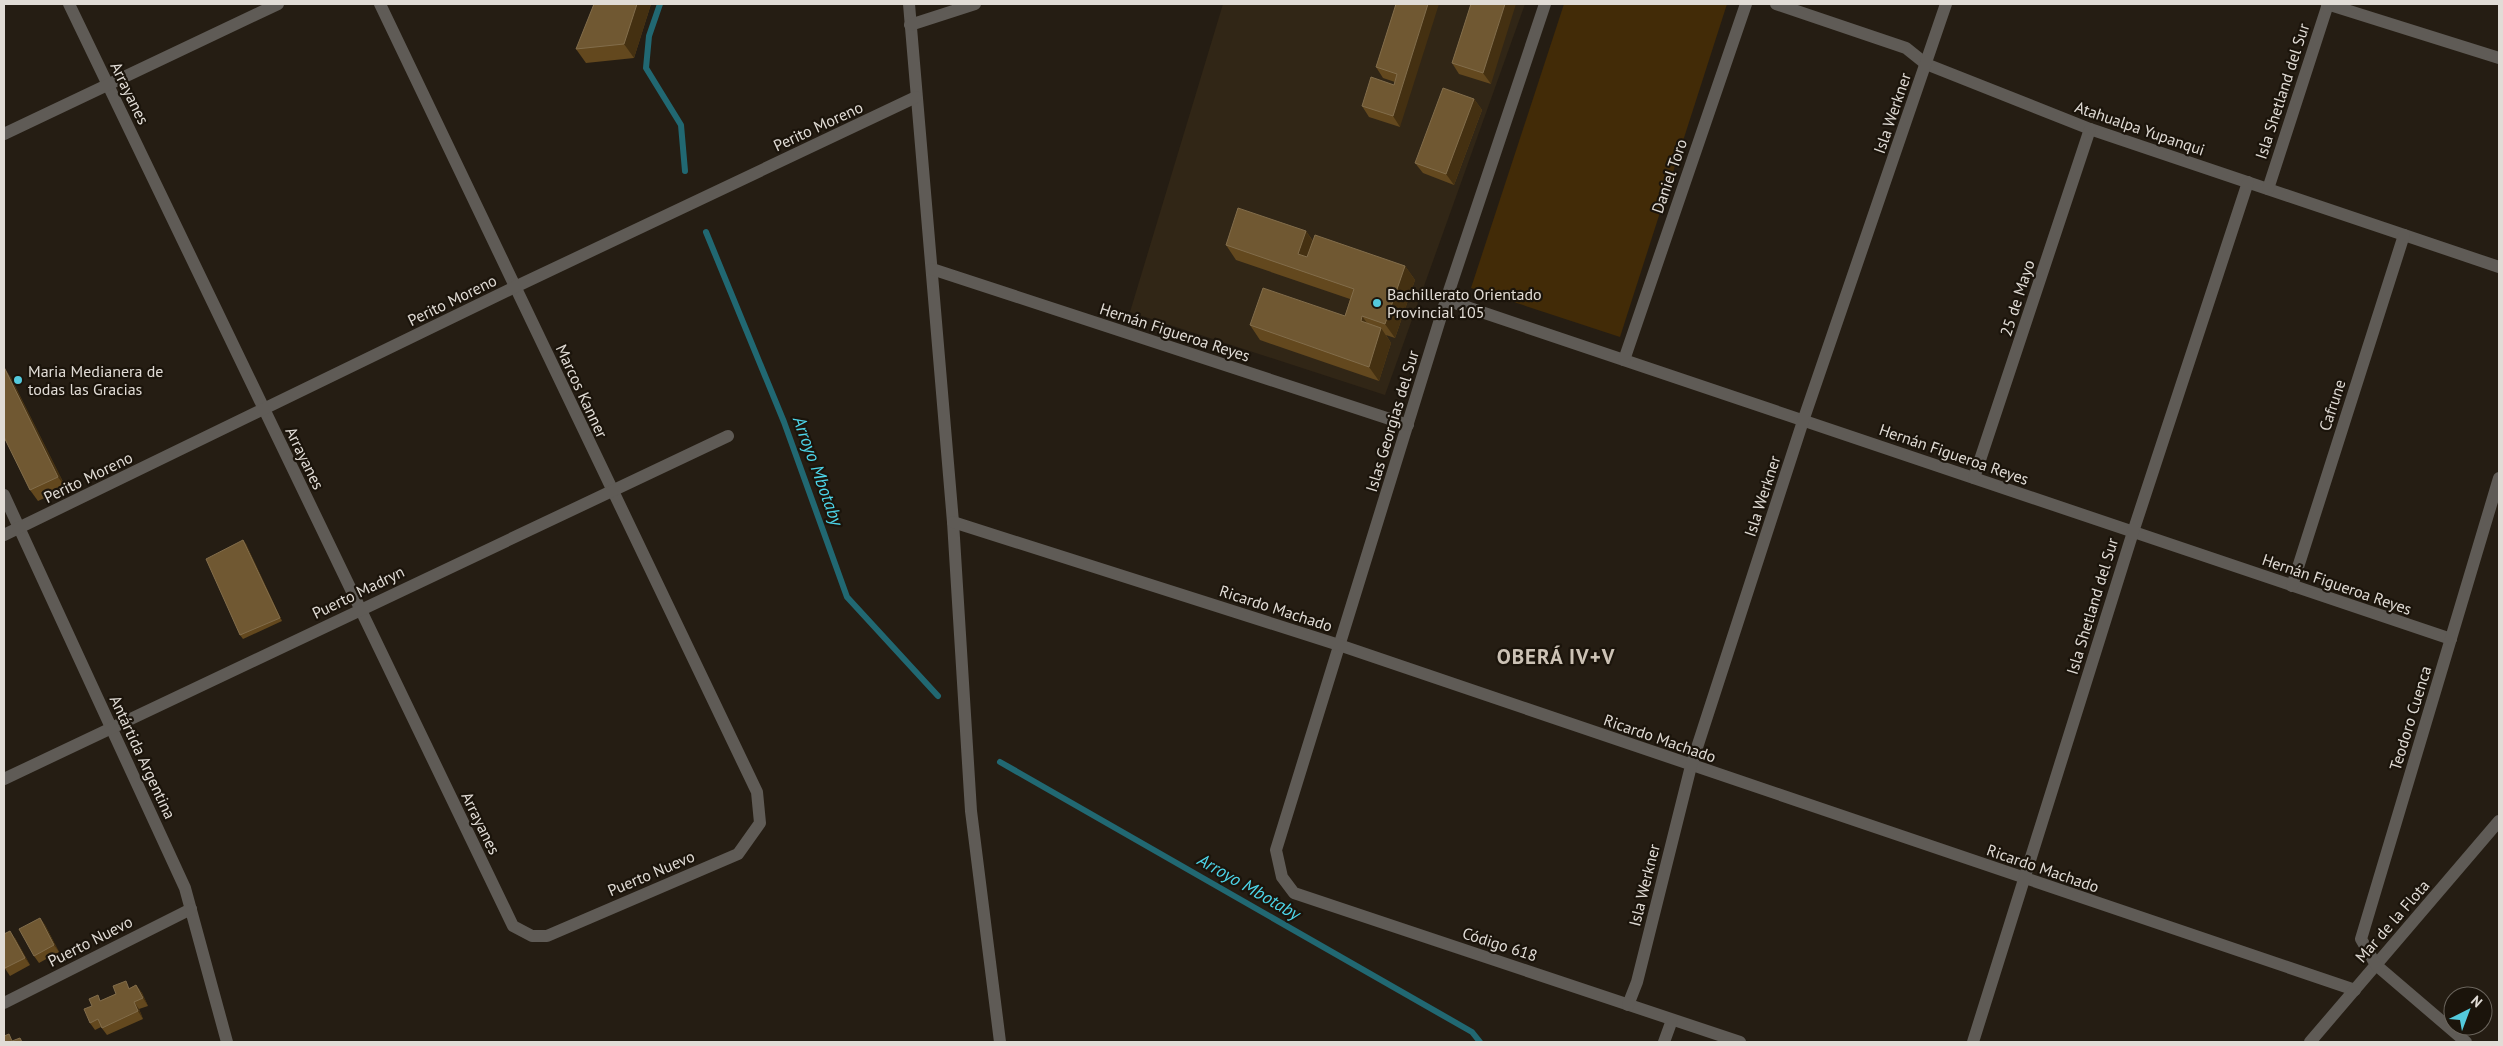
<svg xmlns="http://www.w3.org/2000/svg" width="2503" height="1046" font-family="'PT Sans',sans-serif">
<style>
.built{fill:#312616}
.green{fill:#422b07}
.lines{fill:none;stroke-linecap:round;stroke-linejoin:round}
.stream{stroke:#216872;stroke-width:6}
.minor{stroke:#5f5b56;stroke-width:12}
.wall{fill:#63481e}
.shaded-wall{fill:#443011}
.building{fill:#705832;stroke:#826d4b}
.poi-dot{fill:#54cadd;stroke:#1b140b;stroke-width:2}
.labels{text-anchor:middle;stroke-width:4.5;stroke-linejoin:round;paint-order:stroke}
.street-label{font-size:16px;fill:#e1dcd6;stroke:#1b140b}
.poi-label{font-size:16px;fill:#e1dcd6;stroke:#1b140b;text-anchor:start}
.water-label{font-size:18px;font-style:italic;fill:#4dd4e8;stroke:#1b140b}
.district-label{font-size:21px;font-weight:bold;letter-spacing:1px;fill:#ccc2b5;stroke:#1b140b}
</style>
<rect width="100%" height="100%" fill="#251d13"/>
<!-- built -->
<polygon class="built" points="1223,4 1525,4 1385,395 1130,312"/>
<!-- green -->
<polygon class="green" points="1564,4 1727,4 1620,337 1471,288"/>
<g class="lines">
<!-- stream -->
<g class="stream">
<polyline points="660,4 649,36 646,68 681,125 685,171"/>
<polyline points="706,232 784,422 847,597 938,696"/>
<polyline points="1000,762 1472,1032 1480,1042"/>
</g>
<!-- minor -->
<g class="minor">
<polyline points="69,4 513,926 532,936 547,936 738,854 760,823 757,792 380,4"/>
<polyline points="909,4 953,522 971,811 1000,1042"/>
<polyline points="1545,4 1446,300 1276,850 1282,877 1294,893 1740,1042"/>
<polyline points="1776,4 1906,48 1926,64 2090,129 2499,267"/>
<polyline points="2327,4 2499,58"/>
<polyline points="910,25 975,4"/>
<polyline points="4,134 278,4"/>
<polyline points="2268,189 2328,4"/>
<polyline points="932,269 1408,425"/>
<polyline points="1446,300 2451,639"/>
<polyline points="1624,360 1746,4"/>
<polyline points="1974,478 2090,129"/>
<polyline points="4,495 185,888 227,1042"/>
<polyline points="953,522 1339,645 2355,990"/>
<polyline points="4,535 515,287 916,97"/>
<polyline points="2292,586 2404,235"/>
<polyline points="4,779 728,436"/>
<polyline points="4,1003 191,909"/>
<polyline points="1628,1005 1637,982 1691,766 1803,421 1946,4"/>
<polyline points="1664,1042 1672,1020"/>
<polyline points="1973,1042 2133,532 2248,182"/>
<polyline points="2310,1042 2499,821"/>
<polyline points="2466,1042 2376,965 2361,939 2499,478"/>
</g>
</g>
<!-- wall -->
<g class="wall">
<polygon points="651,4 634,58 586,63 576,49"/>
<polygon points="1396,4 1400,127 1369,117 1362,106 1394,85 1395,82 1383,78 1376,67"/>
<polygon points="1471,4 1491,84 1459,74 1452,63"/>
<polygon points="1474,99 1482,110 1454,185 1423,173 1415,163"/>
<polygon points="1306,231 1313,241 1405,266 1415,280 1395,338 1386,335 1391,343 1379,381 1260,340 1250,325 1345,316 1350,299 1236,260 1226,245"/>
<polygon points="10,376 66,488 38,501 30,490"/>
<polygon points="243,540 246,544 282,621 243,639 240,635"/>
<polygon points="40,918 45,925 59,952 39,963 34,956"/>
<polygon points="15,938 30,965 10,976 4,967"/>
<polygon points="136,985 142,993 148,1006 139,1009 143,1019 107,1035 101,1027 95,1030 90,1023 92,1006 102,1000"/>
</g>
<!-- shaded-wall -->
<g class="shaded-wall">
<polygon points="637,4 651,4 634,58 624,44"/>
<polygon points="1428,4 1439,4 1400,127 1393,116"/>
<polygon points="1505,4 1516,4 1491,84 1483,73"/>
<polygon points="1474,99 1482,110 1454,185 1446,174"/>
<polygon points="1306,231 1315,245 1308,268 1298,254"/>
<polygon points="1405,266 1415,280 1395,338 1385,324"/>
<polygon points="1362,316 1372,330 1361,321"/>
<polygon points="1381,328 1391,343 1379,381 1369,367"/>
<polygon points="4,367 10,376 66,488 58,477"/>
<polygon points="243,540 246,544 282,621 280,618"/>
<polygon points="40,918 45,925 59,952 54,945"/>
<polygon points="10,931 15,938 30,965 25,958"/>
<polygon points="136,985 142,993 148,1006 143,998"/>
<polygon points="134,1002 139,1009 143,1019 138,1011"/>
</g>
<!-- building -->
<g class="building">
<polygon points="594,4 637,4 624,44 576,49"/>
<polygon points="1396,4 1428,4 1393,116 1362,106 1371,77 1394,85 1397,74 1376,67"/>
<polygon points="1471,4 1505,4 1483,73 1452,63"/>
<polygon points="1443,88 1474,99 1446,174 1415,163"/>
<polygon points="1238,208 1306,231 1298,254 1307,257 1315,235 1405,266 1385,324 1362,316 1361,321 1381,328 1369,367 1250,325 1263,288 1345,316 1354,289 1226,245"/>
<polygon points="4,367 58,477 30,490 4,437"/>
<polygon points="243,540 280,618 240,635 206,559"/>
<polygon points="40,918 54,945 34,956 19,929"/>
<polygon points="10,931 25,958 5,968 4,967 4,934"/>
<polygon points="126,981 129,989 136,985 143,998 134,1002 138,1011 102,1028 98,1019 90,1023 84,1009 92,1006 89,999 98,995 100,1001 116,994 113,986"/>
<polygon points="9,1034 12,1041 20,1038 22,1042 4,1042 4,1036"/>
</g>
<!-- markers -->
<g class="poi-dot">
<circle cx="1377" cy="303" r="5"/>
<circle cx="18" cy="380" r="5"/>
</g>
<g class="labels">
<!-- street labels -->
<g class="street-label">
<text transform="translate(2282 91) rotate(-72)" y="6">Isla Shetland del Sur</text>
<text transform="translate(130 93) rotate(64)" y="6">Arrayanes</text>
<text transform="translate(1892 113) rotate(-71)" y="6">Isla Werkner</text>
<text transform="translate(818 126) rotate(-25)" y="6">Perito Moreno</text>
<text transform="translate(2140 128) rotate(19)" y="6">Atahualpa Yupanqui</text>
<text transform="translate(1669 176) rotate(-71)" y="6">Daniel Toro</text>
<text transform="translate(2017 298) rotate(-72)" y="6">25 de Mayo</text>
<text transform="translate(452 300) rotate(-26)" y="6">Perito Moreno</text>
<text transform="translate(1175 332) rotate(18)" y="6">Hernán Figueroa Reyes</text>
<text transform="translate(582 391) rotate(65)" y="6">Marcos Kanner</text>
<text transform="translate(2332 405) rotate(-72)" y="6">Cafrune</text>
<text transform="translate(1392 421) rotate(-73)" y="6">Islas Georgias del Sur</text>
<text transform="translate(1954 454) rotate(19)" y="6">Hernán Figueroa Reyes</text>
<text transform="translate(305 458) rotate(64)" y="6">Arrayanes</text>
<text transform="translate(88 477) rotate(-26)" y="6">Perito Moreno</text>
<text transform="translate(1762 496) rotate(-72)" y="6">Isla Werkner</text>
<text transform="translate(2337 584) rotate(19)" y="6">Hernán Figueroa Reyes</text>
<text transform="translate(358 592) rotate(-26)" y="6">Puerto Madryn</text>
<text transform="translate(2092 606) rotate(-73)" y="6">Isla Shetland del Sur</text>
<text transform="translate(1276 608) rotate(18)" y="6">Ricardo Machado</text>
<text transform="translate(2410 718) rotate(-73)" y="6">Teodoro Cuenca</text>
<text transform="translate(1660 738) rotate(19)" y="6">Ricardo Machado</text>
<text transform="translate(143 757) rotate(65)" y="6">Antártida Argentina</text>
<text transform="translate(481 823) rotate(64)" y="6">Arrayanes</text>
<text transform="translate(2043 868) rotate(19)" y="6">Ricardo Machado</text>
<text transform="translate(651 873) rotate(-23)" y="6">Puerto Nuevo</text>
<text transform="translate(1644 885) rotate(-76)" y="6">Isla Werkner</text>
<text transform="translate(2392 921) rotate(-49)" y="6">Mar de la Flota</text>
<text transform="translate(90 941) rotate(-27)" y="6">Puerto Nuevo</text>
<text transform="translate(1500 944) rotate(18)" y="6">Código 618</text>
</g>
<!-- poi labels -->
<g class="poi-label">
<text x="1387" y="300">Bachillerato Orientado<tspan x="1387" dy="18">Provincial 105</tspan></text>
<text x="28" y="377">Maria Medianera de<tspan x="28" dy="18">todas las Gracias</tspan></text>
</g>
<!-- water labels -->
<g class="water-label">
<text transform="translate(818 471) rotate(70)" y="6">Arroyo Mbotaby</text>
<text transform="translate(1249 887) rotate(30)" y="6">Arroyo Mbotaby</text>
</g>
<!-- district labels -->
<g class="district-label">
<text x="1556" y="664">OBERÁ IV+V</text>
</g>
</g>
<!-- border -->
<rect width="2503" height="1046" fill="none" stroke="#e1dcd6" stroke-width="10"/>
<!-- north arrow -->
<g transform="translate(2468 1011) rotate(42)"><circle r="24" fill="#1b140b" stroke="#6a645c"/>
<path d="M0-4L9 19L0 12L-9 19Z" fill="#54cadd"/>
<text y="-8" font-size="14" font-weight="bold" text-anchor="middle" fill="#e1dcd6">N</text>
</g>
</svg>
